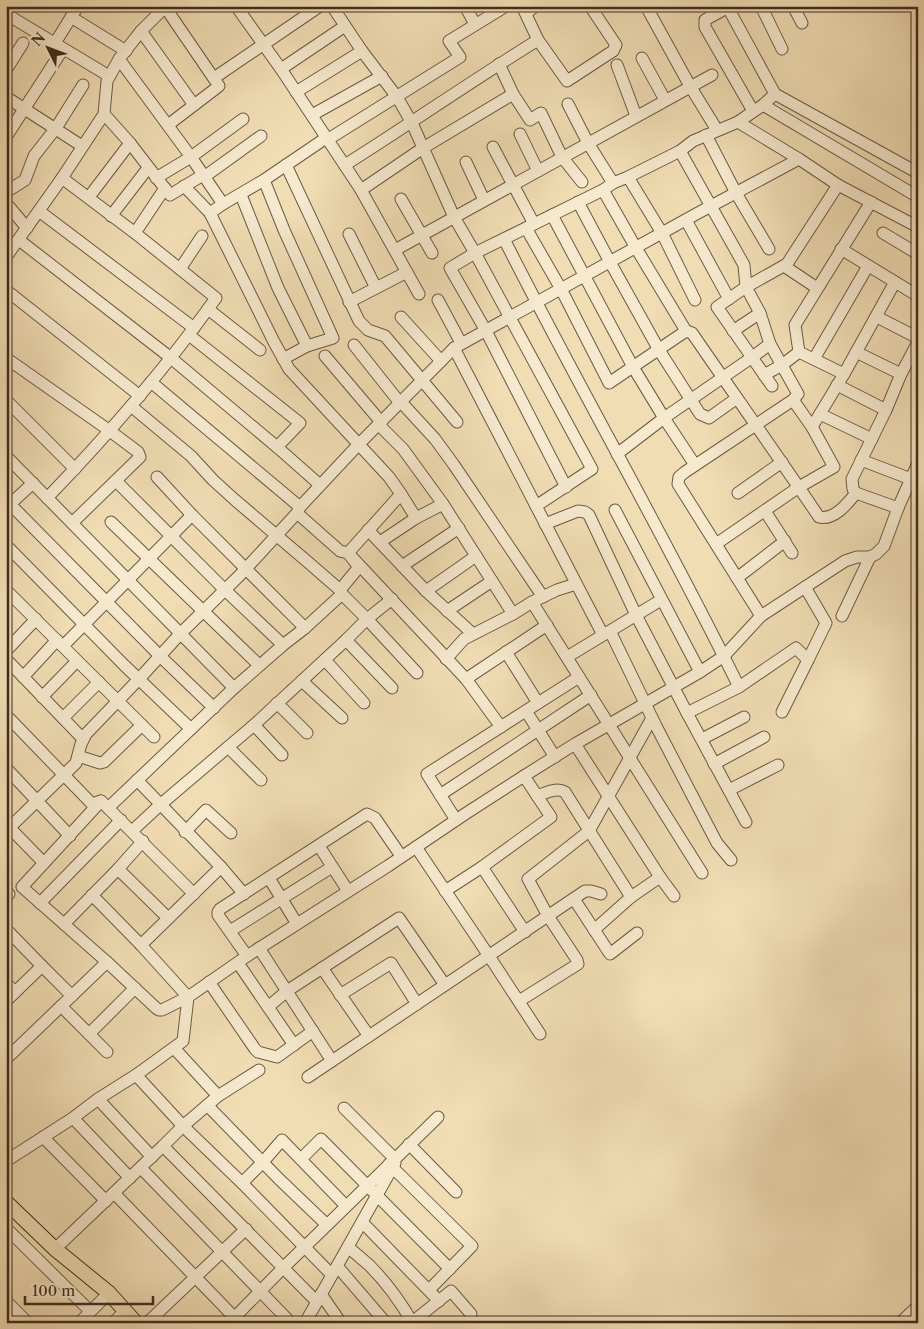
<svg xmlns="http://www.w3.org/2000/svg" width="924" height="1329" font-family="'Libre Caslon Text',serif">
<style>
.lines{fill:none;stroke-linecap:round;stroke-linejoin:round}
.minor-casing{stroke:#6c5944;stroke-width:13}
.major-casing{stroke:#402d1f;stroke-width:16}
.minor{stroke:#f6e9ce;stroke-width:11}
.major{stroke:#f1ddb4;stroke-width:14}
</style>
<rect width="100%" height="100%" fill="#f1ddb4"/>
<filter id="stains"><feTurbulence type="fractalNoise" baseFrequency=".004" numOctaves="4"/><feColorMatrix values="0 0 0 0 .2 0 0 0 0 .09 0 0 0 0 .02 0 0 0 .5 -.17"/></filter>
<radialGradient id="worn" r=".72"><stop offset=".6" stop-color="#630" stop-opacity="0"/><stop offset="1" stop-color="#630" stop-opacity=".3"/></radialGradient>
<g class="lines">
<defs>
<g id="minor">
<polyline points="236,6 281,69 361,190 419,294"/>
<polyline points="332,6 362,51 397,97 412,123 454,217 475,253 592,469 536,506"/>
<polyline points="465,6 475,24"/>
<polyline points="522,6 538,40 567,81 613,51 616,45 590,6"/>
<polyline points="646,6 690,86 717,130"/>
<polyline points="727,6 775,94 918,173"/>
<polyline points="730,6 705,20 705,27 753,111"/>
<polyline points="761,6 782,49"/>
<polyline points="793,6 802,23"/>
<polyline points="165,7 219,86 168,125"/>
<polyline points="526,13 536,6"/>
<polyline points="6,14 109,76"/>
<polyline points="71,17 126,51"/>
<polyline points="141,31 194,105"/>
<polyline points="55,43 78,6"/>
<polyline points="642,58 665,100"/>
<polyline points="119,59 191,157 223,204 210,213 274,342 289,369 389,477 401,494 416,518"/>
<polyline points="499,64 513,94 530,120 541,113 562,157 582,182"/>
<polyline points="617,65 636,116"/>
<polyline points="281,69 345,26"/>
<polyline points="6,70 23,43"/>
<polyline points="214,78 320,6"/>
<polyline points="296,92 362,51"/>
<polyline points="6,97 82,146"/>
<polyline points="568,104 588,143 613,183"/>
<polyline points="763,105 918,197"/>
<polyline points="104,114 130,143 170,195 203,175"/>
<polyline points="312,115 382,76"/>
<polyline points="738,122 799,159 838,185 918,227"/>
<polyline points="520,134 538,171"/>
<polyline points="706,135 736,193 769,249"/>
<polyline points="6,137 63,49"/>
<polyline points="327,140 460,57 449,41 506,6"/>
<polyline points="493,147 534,224"/>
<polyline points="680,151 744,265 746,287 760,313 770,344 798,394 793,400 685,472 679,477 678,484 761,616"/>
<polyline points="466,162 484,200"/>
<polyline points="286,165 359,321 368,330 385,336 457,422"/>
<path d="M345,165C410,124 473,80 538,40"/>
<polyline points="204,177 261,136"/>
<polyline points="628,177 662,233 695,300"/>
<polyline points="156,178 191,157 243,119"/>
<polyline points="264,180 284,230 333,338 307,346"/>
<polyline points="184,186 210,213"/>
<polyline points="361,190 423,148 513,94"/>
<polyline points="603,190 636,248 686,331"/>
<polyline points="6,192 25,180 34,156 56,128 83,85"/>
<polyline points="241,195 278,288 307,346 283,359"/>
<polyline points="89,197 130,143"/>
<polyline points="401,199 432,253"/>
<polyline points="578,202 610,262 659,350 700,414 709,418 737,398"/>
<polyline points="6,203 27,228"/>
<polyline points="223,204 264,180 326,138"/>
<polyline points="39,211 194,328"/>
<polyline points="552,215 633,367 664,418 695,465"/>
<polyline points="111,216 148,168"/>
<polyline points="686,220 729,299"/>
<path d="M526,228L561,289L609,383L686,331L692,333C734,394 777,455 819,517C834,521 848,503 856,493"/>
<polyline points="135,233 165,188"/>
<polyline points="883,233 918,254"/>
<polyline points="349,234 376,288"/>
<path d="M504,239C580,390 665,536 739,687L687,713L636,615L589,515L585,512L578,511L545,524"/>
<polyline points="19,240 171,358 277,447 320,485"/>
<polyline points="841,249 918,296"/>
<polyline points="395,250 712,75"/>
<polyline points="6,257 62,178 104,114 107,81 119,59 141,31 166,6"/>
<polyline points="784,266 817,288"/>
<polyline points="180,269 202,236"/>
<polyline points="6,290 140,396"/>
<polyline points="438,300 461,343"/>
<polyline points="349,302 407,272"/>
<polyline points="208,309 260,350"/>
<polyline points="401,317 441,361"/>
<polyline points="877,317 918,338"/>
<polyline points="733,331 760,313"/>
<polyline points="189,335 300,423 277,447"/>
<polyline points="354,345 400,403"/>
<polyline points="454,348 603,635"/>
<polyline points="799,352 795,325 871,202"/>
<polyline points="856,352 901,374"/>
<polyline points="325,356 381,422"/>
<polyline points="6,358 110,431 138,452 140,457 72,523"/>
<polyline points="814,359 868,266"/>
<polyline points="764,375 782,365 799,352 844,374"/>
<polyline points="151,382 300,507"/>
<polyline points="837,385 886,410"/>
<polyline points="772,386 717,307 746,287 787,264 838,185"/>
<polyline points="6,400 75,469"/>
<polyline points="401,402 435,439 454,465 543,597"/>
<polyline points="131,406 191,456 213,480 235,500 309,563 340,590 342,594 367,619 417,673"/>
<polyline points="820,414 872,439"/>
<polyline points="379,425 403,449 443,504 513,614"/>
<polyline points="812,427 844,374 895,282"/>
<polyline points="617,454 664,418 751,358 770,344"/>
<polyline points="6,456 234,688"/>
<polyline points="861,460 911,479"/>
<polyline points="157,477 192,515 305,628"/>
<polyline points="116,481 225,590 283,645"/>
<polyline points="566,487 486,331 450,268 475,253 603,190 613,183 628,177 680,151 693,141 738,122 763,105 775,94"/>
<polyline points="738,493 782,462"/>
<path d="M47,498C108,435 165,369 216,298L135,233L62,178"/>
<polyline points="6,500 160,656 214,708"/>
<polyline points="6,508 33,483"/>
<polyline points="898,508 856,493 853,489 852,479 886,410 901,374 918,342"/>
<polyline points="615,510 700,672"/>
<polyline points="765,511 792,553"/>
<polyline points="297,513 340,551 348,553 466,679 501,727"/>
<polyline points="111,522 259,665"/>
<polyline points="368,530 426,591 473,634"/>
<polyline points="380,542 416,518 443,504"/>
<polyline points="716,544 799,487 834,467 812,427 793,400"/>
<polyline points="6,545 124,665 191,729"/>
<polyline points="402,566 459,528"/>
<polyline points="737,578 785,541"/>
<polyline points="6,590 154,737"/>
<polyline points="340,590 359,567 348,553 401,494"/>
<polyline points="426,591 476,556"/>
<polyline points="532,602 702,873"/>
<polyline points="447,611 492,581"/>
<polyline points="842,616 870,557"/>
<polyline points="610,631 656,726 707,824 717,843 731,860"/>
<polyline points="346,640 392,688"/>
<polyline points="63,646 192,515"/>
<polyline points="6,651 36,619"/>
<polyline points="506,652 538,703"/>
<polyline points="567,657 661,600"/>
<polyline points="6,659 83,739"/>
<polyline points="446,659 464,639 513,614 532,602 557,590 576,584"/>
<polyline points="325,660 364,703"/>
<polyline points="23,677 57,640"/>
<polyline points="466,679 547,625"/>
<polyline points="302,681 342,718"/>
<polyline points="739,687 796,648 808,660 826,623 805,587"/>
<polyline points="42,697 77,661"/>
<polyline points="277,703 307,733"/>
<polyline points="526,711 555,757"/>
<polyline points="782,712 808,660"/>
<polyline points="687,713 746,822"/>
<polyline points="6,715 92,804 101,801 194,894"/>
<polyline points="63,718 99,682"/>
<polyline points="254,725 282,755"/>
<polyline points="702,739 744,717"/>
<polyline points="575,744 660,877 674,896"/>
<polyline points="228,747 261,780"/>
<polyline points="78,756 100,763 104,762 142,725"/>
<polyline points="714,764 764,737"/>
<polyline points="6,768 70,836"/>
<polyline points="137,780 221,867 244,894"/>
<polyline points="729,790 778,765"/>
<polyline points="440,795 591,695"/>
<path d="M537,796C546,793 556,787 565,792L631,897"/>
<polyline points="101,801 22,887 107,962 156,1008 159,1010 162,1010 188,997 247,956 388,866 465,814 524,776 575,744 700,672 724,656 761,616 845,561 857,557 870,557 876,554 884,546 898,508 918,463"/>
<polyline points="108,808 234,688 283,645 305,628 342,594"/>
<polyline points="456,820 427,774 579,677"/>
<polyline points="6,824 44,863"/>
<polyline points="6,831 76,763 81,744 86,734 139,679 180,634 240,575 297,513 300,507 358,445 454,348 698,213 799,159"/>
<polyline points="132,831 160,805 254,725 346,640 367,619 392,599"/>
<polyline points="185,832 206,810 231,833"/>
<polyline points="319,846 348,891"/>
<polyline points="416,847 489,956 540,1034"/>
<polyline points="482,867 525,932"/>
<polyline points="118,869 168,918"/>
<polyline points="269,878 297,924"/>
<polyline points="445,891 482,867 551,817 524,776"/>
<polyline points="6,892 9,894"/>
<polyline points="574,899 610,954 637,933"/>
<polyline points="40,903 121,820"/>
<polyline points="64,924 118,869 143,841"/>
<polyline points="6,929 42,966 72,996"/>
<polyline points="594,930 631,897 660,877"/>
<polyline points="230,931 332,867"/>
<polyline points="141,945 221,867"/>
<polyline points="259,948 332,1061"/>
<polyline points="247,956 218,915 218,912 220,909 367,814 375,818 401,856"/>
<polyline points="238,963 294,1045"/>
<polyline points="322,968 369,1036"/>
<polyline points="209,982 255,1049 258,1052 277,1057 313,1031"/>
<polyline points="6,983 15,992"/>
<polyline points="340,995 391,963 417,1004"/>
<polyline points="6,1001 42,966"/>
<polyline points="519,1001 578,964 577,960 548,916 528,879 589,831 652,718"/>
<polyline points="61,1006 107,1052"/>
<polyline points="268,1007 287,991 399,918 445,985"/>
<polyline points="89,1034 135,988"/>
<polyline points="174,1048 218,1096"/>
<polyline points="6,1059 107,962"/>
<polyline points="136,1075 183,1126 242,1183 332,1275"/>
<polyline points="308,1077 585,891 591,891 601,894"/>
<polyline points="98,1099 152,1157"/>
<polyline points="207,1105 279,1179 327,1225"/>
<polyline points="344,1108 395,1159"/>
<polyline points="73,1118 130,1178"/>
<polyline points="43,1137 106,1201"/>
<polyline points="409,1144 456,1192"/>
<polyline points="163,1146 317,1302"/>
<polyline points="301,1159 321,1139 450,1269"/>
<polyline points="6,1161 73,1118 98,1099 136,1075 183,1041 188,997 141,945 92,895"/>
<polyline points="389,1164 472,1246 429,1290"/>
<polyline points="141,1168 291,1323"/>
<polyline points="242,1183 263,1162 282,1140 346,1206"/>
<polyline points="114,1193 234,1317"/>
<polyline points="362,1222 439,1301"/>
<polyline points="6,1228 90,1311"/>
<path d="M348,1247C355,1253 362,1259 369,1265C386,1282 400,1301 412,1322"/>
<polyline points="55,1249 163,1146 183,1126 218,1096 259,1070"/>
<polyline points="337,1266 386,1323"/>
<polyline points="321,1294 341,1323"/>
<polyline points="6,1301 28,1323"/>
<polyline points="79,1323 109,1293"/>
<polyline points="113,1323 125,1311"/>
<polyline points="147,1323 246,1229"/>
<polyline points="229,1323 284,1267 438,1117"/>
<polyline points="305,1323 395,1163"/>
<polyline points="411,1323 451,1291 471,1314"/>
<polyline points="900,1323 918,1306"/>
</g>
<polyline id="major" points="6,1202 55,1249 109,1293 136,1323"/>
</defs>
<!-- minor casing -->
<use href="#minor" class="minor-casing"/>
<!-- major casing -->
<use href="#major" class="major-casing"/>
<!-- minor -->
<use href="#minor" class="minor"/>
<!-- major -->
<use href="#major" class="major"/>
</g>
<!-- margin -->
<rect width="924" height="1329" fill="none" stroke="#f1ddb4" stroke-width="25"/>
<rect x="8" y="8" width="909" height="1314" fill="none" stroke="#402d1f" stroke-width="2.5"/>
<rect x="12" y="12" width="899" height="1304" fill="none" stroke="#402d1f"/>
<!-- north arrow -->
<g transform="translate(48 48) rotate(312)" stroke="#f6e9ce" stroke-width="4" paint-order="stroke">
<path d="M0-4L9 19L0 12L-9 19Z" fill="#402d1f"/>
<text y="-8" font-size="14" font-weight="bold" text-anchor="middle" fill="#402d1f">N</text>
</g>
<!-- scale -->
<path d="M25 1296v8h128v-8" fill="none" stroke="#402d1f" stroke-width="2.5"/>
<text x="32" y="1296" font-size="15" fill="#402d1f" stroke="#f6e9ce" stroke-width="4" paint-order="stroke">100 m</text>
<rect width="100%" height="100%" filter="url(#stains)"/>
<rect width="100%" height="100%" fill="url(#worn)"/>
</svg>
